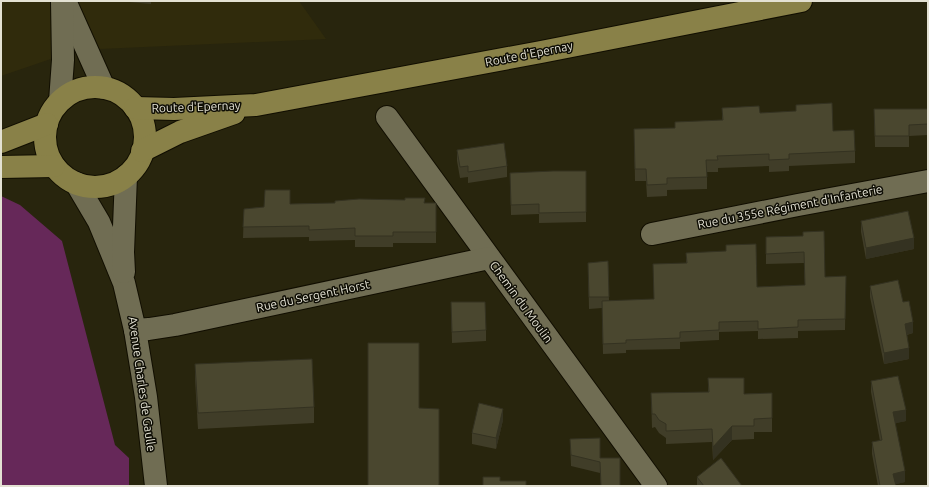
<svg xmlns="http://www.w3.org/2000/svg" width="929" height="487" font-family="Ubuntu,sans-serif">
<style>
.built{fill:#302b0c}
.green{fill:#662859}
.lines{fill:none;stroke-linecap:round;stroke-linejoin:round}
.minor-casing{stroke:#110e00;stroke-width:24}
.major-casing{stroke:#110e00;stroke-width:24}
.minor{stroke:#706d53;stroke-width:22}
.major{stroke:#898148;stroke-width:22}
.wall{fill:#403d28}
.shaded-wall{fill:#343221}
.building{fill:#4a472f;stroke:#343221}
.labels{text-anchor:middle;stroke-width:3;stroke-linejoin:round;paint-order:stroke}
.street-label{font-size:12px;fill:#e3e1d3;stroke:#0f0e05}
</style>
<rect width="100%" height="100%" fill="#28250d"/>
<!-- built -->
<polygon class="built" points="1,1 299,1 326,39 77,50 1,76"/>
<!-- green -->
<polygon class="green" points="1,196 20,205 62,241 115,445 129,458 129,486 1,486"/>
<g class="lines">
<defs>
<g id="minor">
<polyline points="66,3 104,88"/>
<polyline points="60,101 63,60 62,1"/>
<polyline points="387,117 656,486"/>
<polyline points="76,183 99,222 124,283 135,330 146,397 156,486"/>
<polyline points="652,234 798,205 928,181"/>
<polyline points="124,272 123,252 126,176"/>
<polyline points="135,330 149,329 175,325 489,258"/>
</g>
<g id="major">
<circle cx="95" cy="137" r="50"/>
<polyline points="135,108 174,109 256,105 541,52 801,1"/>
<polyline points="1,142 47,124"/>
<polyline points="142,151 180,132 234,113"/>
<polyline points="1,167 54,166"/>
</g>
</defs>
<!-- minor casing -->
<use href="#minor" class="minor-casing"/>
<!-- major casing -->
<use href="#major" class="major-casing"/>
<!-- minor -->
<use href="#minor" class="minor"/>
<!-- major -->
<use href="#major" class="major"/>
</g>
<!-- wall -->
<g class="wall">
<polygon points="118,1 151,1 151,4"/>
<polygon points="796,105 833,131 855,151 855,163 789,166 789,171 769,172 769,166 718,168 718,172 707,172 707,189 667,190 667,196 647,197 646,181 635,181 634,129 675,128 722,120 722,108 760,113 796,111"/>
<polygon points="874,109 928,109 928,135 909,136 909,147 875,147"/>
<polygon points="457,150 507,166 507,177 468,183 468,177 460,178 457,161"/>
<polygon points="586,171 586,222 539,223 539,214 511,215 510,173"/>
<polygon points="335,203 436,203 436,243 393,243 393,247 355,247 355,240 309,241 309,237 243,238 244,209 264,207 290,204"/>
<polygon points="861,221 914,249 866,259 861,232"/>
<polygon points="803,236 825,277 846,276 845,330 798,331 798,338 758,339 758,331 719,332 719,340 680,342 680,349 626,350 626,353 603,354 602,308 589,309 588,263 608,261 609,301 654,299 686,263 686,253 757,287 805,285 804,263 766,264 766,237"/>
<polygon points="870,286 903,302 913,333 907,335 909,359 884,364 870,297"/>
<polygon points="451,302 486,330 486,341 452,343"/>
<polygon points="195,364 314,407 314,423 198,429 195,379"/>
<polygon points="708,378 744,394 772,393 772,432 754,432 754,439 732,440 713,460 712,442 666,444 666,438 659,433 655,427 652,428 651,393 708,392"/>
<polygon points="871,381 906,421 895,423 905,482 896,484 896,486 878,486 872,454 872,442 880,441 871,392"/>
<polygon points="503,420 496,449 472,444 472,433"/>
<polygon points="570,439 600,458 620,486 601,486 600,473 571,466"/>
<polygon points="697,477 742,486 697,486"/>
</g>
<!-- shaded-wall -->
<g class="shaded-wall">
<polygon points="914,238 914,249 866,259 866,248"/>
<polygon points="913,322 913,333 905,335 905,324"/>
<polygon points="909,348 909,359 884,364 884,353"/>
<polygon points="503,409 503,420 496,449 496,438"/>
<polygon points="906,410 906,421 893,424 893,412"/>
<polygon points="732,426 732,440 713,460 713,447"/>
<polygon points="905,471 905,482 893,485 893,474"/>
</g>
<!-- building -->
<g class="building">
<polygon points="832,103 833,131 854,130 855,151 789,154 789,159 769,160 769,154 717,156 718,160 706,160 707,177 667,178 667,184 647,185 646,169 635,169 634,129 675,128 675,122 723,120 722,108 759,106 760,113 796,111 796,105"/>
<polygon points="874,109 928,109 928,124 909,125 909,136 875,136"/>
<polygon points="504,143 507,166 468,172 468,166 460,167 457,150"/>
<polygon points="553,171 586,171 586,212 539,213 539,204 511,205 510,173"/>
<polygon points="265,190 290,190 290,204 335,203 335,201 359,199 405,200 405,198 425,198 424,203 436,203 436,232 393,232 393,236 355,236 355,228 309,230 309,226 243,227 244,209 264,207"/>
<polygon points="908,211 914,238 866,248 861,221"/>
<polygon points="824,231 825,277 846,276 845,319 798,320 798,327 758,329 758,321 719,322 719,330 680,332 680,338 626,340 626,343 603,344 602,301 654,299 653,264 687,263 686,253 726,251 726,245 756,244 757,287 805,285 804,252 766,254 766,237 803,236 803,232"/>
<polygon points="608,261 609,297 589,297 588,263"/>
<polygon points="898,280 903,302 909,301 913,322 905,324 909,348 884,353 870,286"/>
<polygon points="451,302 485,302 486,330 452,332"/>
<polygon points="368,343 419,343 419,408 439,409 439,485 436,486 368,486"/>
<polygon points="312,359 314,407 198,413 195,364"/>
<polygon points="898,376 906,410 893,412 905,471 893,474 896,486 880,486 872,442 882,440 871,381"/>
<polygon points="708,378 744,378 744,394 772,393 772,418 754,419 754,426 732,426 713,447 712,429 666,431 666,424 659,420 655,414 652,414 651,393 709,392"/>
<polygon points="479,403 503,409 496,438 472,433"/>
<polygon points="600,438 600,458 620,458 620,486 601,486 600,462 571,455 570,439"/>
<polygon points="721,458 742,486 704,486 697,477"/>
<polygon points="483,477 500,477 500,481 526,481 526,486 483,486"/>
</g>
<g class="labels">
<!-- street labels -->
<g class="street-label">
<text transform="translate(529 54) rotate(-11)" y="4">Route d'Epernay</text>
<text transform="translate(196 107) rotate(-2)" y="4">Route d'Epernay</text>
<text transform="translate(790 207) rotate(-11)" y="4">Rue du 355e Régiment d'Infanterie</text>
<text transform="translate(313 296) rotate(-12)" y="4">Rue du Sergent Horst</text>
<text transform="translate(521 302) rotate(54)" y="4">Chemin du Moulin</text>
<text transform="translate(142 384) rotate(82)" y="4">Avenue Charles de Gaulle</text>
</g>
</g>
<!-- border -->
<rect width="929" height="487" fill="none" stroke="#e3e1d3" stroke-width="4"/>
</svg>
